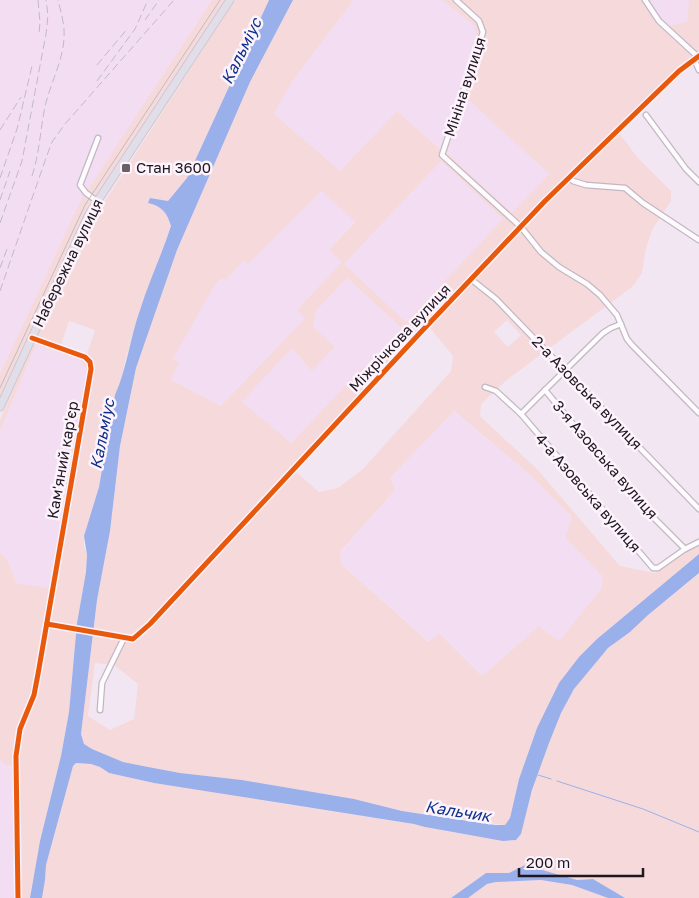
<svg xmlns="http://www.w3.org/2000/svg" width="699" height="898" font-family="'Golos Text',sans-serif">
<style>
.built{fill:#f3ddf3}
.green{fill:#f6dadb;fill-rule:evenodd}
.water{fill:#9ab0ea}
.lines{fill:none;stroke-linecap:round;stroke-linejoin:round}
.stream{stroke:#9ab0ea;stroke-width:1}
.minor-casing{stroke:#c2b8c2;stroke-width:7}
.trunk-casing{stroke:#cdc8cd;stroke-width:9}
.minor{stroke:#fdfbfd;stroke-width:4.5}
.trunk{stroke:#e2dee9;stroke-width:7}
.tram{stroke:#bfbcbf;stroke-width:1}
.rail{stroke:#bfbcbf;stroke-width:1;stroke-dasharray:8 4;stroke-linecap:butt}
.cycleway-casing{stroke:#fcf3fc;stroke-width:8}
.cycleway{stroke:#e8590c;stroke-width:5}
.poi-dot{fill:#695f69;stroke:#fcf3fc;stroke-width:2}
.labels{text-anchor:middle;stroke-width:5;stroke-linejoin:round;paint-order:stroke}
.street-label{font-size:15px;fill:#1f171f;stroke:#fcf3fc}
.poi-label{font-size:15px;fill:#1f171f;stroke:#fcf3fc;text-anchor:start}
.water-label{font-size:16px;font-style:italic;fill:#0e3089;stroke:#fcf3fc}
</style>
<rect width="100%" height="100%" fill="#f2e6f2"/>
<!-- built -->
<g class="built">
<polygon points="0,0 212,0 81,200 0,374"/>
<polygon points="354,0 442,0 475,25 478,42 441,150 397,111 340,172 274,114 293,80"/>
<polygon points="648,0 689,0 687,22 668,26 660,18"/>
<polygon points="466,98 470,100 549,174 512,214 447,153"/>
<polygon points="441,161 503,219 406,323 344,264"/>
<polygon points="323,191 355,221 329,250 342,262 306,317 221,406 171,380 179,363 172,359 214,286 221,279 226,280 244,260 248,263"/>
<polygon points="347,278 408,334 392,352 362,368 291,443 241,402 292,348 312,370 335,347 313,326 316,311"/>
<polygon points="36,345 80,360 86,369 49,589 16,583 8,561 0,552 0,431"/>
<polygon points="453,411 529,474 572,517 565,537 603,577 601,589 559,641 539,626 482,676 439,633 430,642 341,564 340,553 395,490 390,478"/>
<polygon points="0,759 5,765 13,765 15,898 0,898"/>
</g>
<!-- green -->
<g class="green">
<polygon points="212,0 225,0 88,208 0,398 0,374 81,200"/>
<path d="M235,0H269L187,178L168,201L150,198L149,203C162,206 167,213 171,226L140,309L125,361L121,382L115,396L99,487L84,536V546L87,555L86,572L77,623L69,712L61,756L40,841L30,898H15L13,765H5L0,759V552L8,561L16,583L49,588L86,369L80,360L36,345L0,431V420L35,339L95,212L107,198ZM69,321L95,330L87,354L61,345Z"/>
<path d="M293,0H354L293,80L274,114L340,171L397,111L441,150L478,42L474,25L442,0H648L660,18L668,26L687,22L689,0H699V72L696,62L680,73L619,133L638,158L671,191V201L652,230L646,249L642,273L632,287L508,379L481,404L480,416L538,470L620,566L655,573L685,551L699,544V554L597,639L579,657L537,728L519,779L510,818L505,825L402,811L354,799L242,780L180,773L143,766L123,762L92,749L84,744L81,734L97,600L110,531L120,446L136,368L177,250L250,82ZM465,99L469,100L549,174L512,213L447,153ZM441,161L503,219L406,322L344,264ZM322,191L355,222L329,250L342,262L297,310L305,318L221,406L171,380L179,363L173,359L214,286L221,279L226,280L244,260L248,264ZM347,278L408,334L392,352L362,368L291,443L242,402L292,348L312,371L335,347L313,326L316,311ZM507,320L521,335L508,347L494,332ZM430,328L453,356L451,371L363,469L338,488L319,492L295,471ZM454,411L529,474L572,517L565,537L603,577L601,589L559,641L539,626L482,676L439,633L429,642L341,564L340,552L395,490L390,478ZM95,663L114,665L138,684L134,719L110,730L88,716Z"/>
<path d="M699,573V898H625L593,879L577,880L525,865L509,873H486L451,898H42L45,880L46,865L73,766L76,763L91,764L100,767L109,773L154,783L218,792L283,804L414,824L450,832L511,841L521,834C538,768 556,696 608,649C614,643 622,638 629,633C636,627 642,620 649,614C665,600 683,588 699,573Z"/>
<polygon points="541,880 572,885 608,898 468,898 487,884 496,882"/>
</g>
<!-- water -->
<g class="water">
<path d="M269,0H293L250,82L177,250L136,368L120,446L110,531L97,600L81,734L84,744L92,749L123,762L143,766L180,773L242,780L354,799L402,811L495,825H505L510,818L519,779L537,728L559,683L579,657L597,639L699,554V573L648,615L630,632L608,648L574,689L561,713L549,743L532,790L521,834L516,840L503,841L425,827L414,824L154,783L109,773L100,767L91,764L76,763L73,766L46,865L45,880L42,898H30L40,841L61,756L69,712L77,623L86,572L87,555L84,536L99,487L115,395C127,368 130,338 140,310C149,281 162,254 171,226C167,213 162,206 148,203L150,198L168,201L187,178Z"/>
<polygon points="525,865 577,880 593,879 625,898 608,898 572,885 541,880 496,882 487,884 468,898 451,898 486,873 509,873"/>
</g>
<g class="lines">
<!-- stream -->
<g class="stream">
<polyline points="538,775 551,779"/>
<polyline points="557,781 643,809 699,832"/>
</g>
<defs>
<g id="minor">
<polyline points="456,0 479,21 483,32 442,155 521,227 541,252 559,267 587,284 600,295 617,315 627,339 632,345 699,413"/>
<polyline points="645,0 659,21 697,56"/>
<polyline points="694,59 699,70"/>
<polyline points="646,115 686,169 699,182"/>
<polyline points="569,178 573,181 586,185 625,188 643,203 699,240"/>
<polyline points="97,201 86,193 80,185 98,138"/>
<polyline points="472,280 496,299 699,509"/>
<polyline points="621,324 611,328 603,333 545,390 631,495 685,549"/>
<polyline points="485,387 496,391 521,414 545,390"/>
<polyline points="521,414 653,568 658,568 685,549 699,542"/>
<polyline points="47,624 133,639 150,624 420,333 545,201 679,71 699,56"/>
<polyline points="100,710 102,683 124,638"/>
<polyline points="18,898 16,756 20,729 34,695 38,674 91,369 90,362 85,357 32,338"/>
</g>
<polyline id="trunk" points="0,407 89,214 230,0"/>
</defs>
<!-- minor casing -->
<use href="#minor" class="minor-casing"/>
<!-- trunk casing -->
<use href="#trunk" class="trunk-casing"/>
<!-- minor -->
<use href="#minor" class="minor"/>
<!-- trunk -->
<use href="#trunk" class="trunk"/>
<!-- tram -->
<polyline class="tram" points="0,388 85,205 220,0"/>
<!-- rail -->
<g class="rail">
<polyline points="38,0 40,22 39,34"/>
<polyline points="145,20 159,0"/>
<polyline points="97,65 128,28"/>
<polyline points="97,81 135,29 148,0"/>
<polyline points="0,130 21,97"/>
<path d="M32,176C39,155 40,133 44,112C48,87 63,63 64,38C65,25 61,12 58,0"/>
<polyline points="0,178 17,129 32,66"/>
<polyline points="0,200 10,171"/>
<polyline points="0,223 22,161 46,34 48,15 46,0"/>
<polyline points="0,268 7,249"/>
<polyline points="0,291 46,158 52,142 65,124 174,0"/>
</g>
<defs>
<g id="cycleway">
<polyline points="47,624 133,639 150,624 420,333 545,201 679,71 699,56"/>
<polyline points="18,898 16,756 20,729 34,695 38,674 91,369 90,362 85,357 32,338"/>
</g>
</defs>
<!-- cycleway casing -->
<use href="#cycleway" class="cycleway-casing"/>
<!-- cycleway -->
<use href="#cycleway" class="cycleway"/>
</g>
<!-- markers -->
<rect class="poi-dot" x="121" y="163" width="10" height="10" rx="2.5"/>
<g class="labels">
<!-- street labels -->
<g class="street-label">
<text transform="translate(465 87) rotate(-72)" y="5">Мініна вулиця</text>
<text transform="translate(68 263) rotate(-64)" y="5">Набережна вулиця</text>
<text transform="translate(400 338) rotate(-47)" y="5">Міжрічкова вулиця</text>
<text transform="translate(587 393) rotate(46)" y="5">2-а Азовська вулиця</text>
<text transform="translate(63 460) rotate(-80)" y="5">Кам'яний кар'єр</text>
<text transform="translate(605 460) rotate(49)" y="5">3-я Азовська вулиця</text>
<text transform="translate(588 493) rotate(49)" y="5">4-а Азовська вулиця</text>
</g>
<!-- poi labels -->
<g class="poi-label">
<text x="136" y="173">Стан 3600</text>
</g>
<!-- water labels -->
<g class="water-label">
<text transform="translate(241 51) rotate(-64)" y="6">Кальміус</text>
<text transform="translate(102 434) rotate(-79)" y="6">Кальміус</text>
<text transform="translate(458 811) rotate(9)" y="6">Кальчик</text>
</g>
</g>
<!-- scale -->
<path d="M519 868v8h124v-8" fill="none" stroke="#1f171f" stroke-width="2.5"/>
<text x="526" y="868" font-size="15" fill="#1f171f" stroke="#fcf3fc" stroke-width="4" paint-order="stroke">200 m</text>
</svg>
